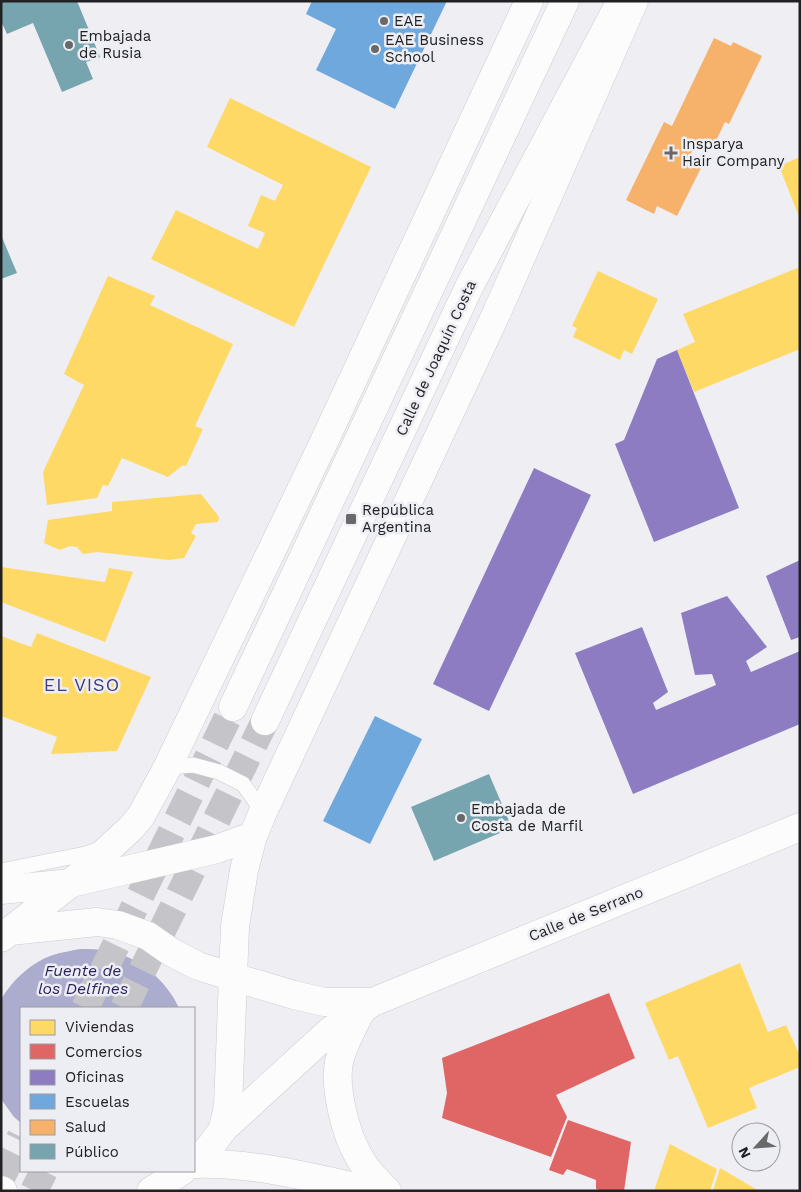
<svg xmlns="http://www.w3.org/2000/svg" width="801" height="1192" font-family="'Work Sans',sans-serif">
<style>
.water{fill:#acacce}
.homes{fill:#ffd966}
.shops{fill:#e06666}
.offices{fill:#8e7cc3}
.schools{fill:#6fa8dc}
.health{fill:#f6b26b}
.public{fill:#76a5af}
.lines{fill:none;stroke-linecap:round;stroke-linejoin:round}
.primary-tunnel{stroke:#c5c5c9;stroke-width:28;stroke-dasharray:28 14;stroke-linecap:butt}
.lane-casing{stroke:#ccccd0;stroke-width:16}
.street-casing{stroke:#ccccd0;stroke-width:29}
.secondary-casing{stroke:#ccccd0;stroke-width:29}
.primary-casing{stroke:#ccccd0;stroke-width:29}
.lane{stroke:#fcfcfd;stroke-width:15}
.street{stroke:#fcfcfd;stroke-width:28}
.secondary{stroke:#fcfcfd;stroke-width:28}
.primary{stroke:#fcfcfd;stroke-width:28}
.poi-dot{fill:#69696c;stroke:#ededf4;stroke-width:2}
.labels{text-anchor:middle;stroke-width:5;stroke-linejoin:round;paint-order:stroke}
.poi-label{font-size:15px;fill:#212123;stroke:#ededf4;text-anchor:start}
.street-label{font-size:15px;fill:#212123;stroke:#ededf4}
.water-label{font-size:16px;font-style:italic;fill:#2a235b;stroke:#ededf4}
.quarter-label{font-size:18px;letter-spacing:1px;fill:#403b78;stroke:#ededf4}
</style>
<rect width="100%" height="100%" fill="#eeeef3"/>
<!-- water -->
<path class="water" d="M80,949C89,949 99,949 108,951C138,956 167,981 179,1008H21V1123L14,1117L1,1099V1000C12,980 32,962 53,955C62,952 71,951 80,949Z"/>
<!-- homes -->
<g class="homes">
<polygon points="230,98 371,167 294,327 151,259 176,210 258,249 265,233 248,226 261,195 275,201 283,185 207,147"/>
<polygon points="800,157 800,219 779,166"/>
<polygon points="800,267 800,349 694,392 677,350 695,342 683,314"/>
<polygon points="598,271 658,299 632,354 624,350 620,360 573,337 577,328 572,326"/>
<polygon points="108,276 155,296 150,305 233,344 195,426 203,429 186,466 183,465 168,477 122,458 108,486 103,485 97,498 47,505 43,472 84,385 64,374"/>
<polygon points="201,494 219,517 218,522 196,524 191,533 196,536 184,558 169,560 97,552 83,554 77,547 70,546 60,550 44,543 48,520 112,511 112,502"/>
<polygon points="1,567 105,582 109,568 133,572 105,642 1,602"/>
<polygon points="37,633 151,677 117,751 51,754 57,737 1,716 1,636 31,647"/>
<polygon points="740,963 768,1032 786,1025 800,1056 800,1067 749,1088 757,1108 708,1128 678,1056 669,1060 645,1003"/>
<polygon points="670,1144 717,1169 710,1191 654,1191"/>
<polygon points="720,1168 759,1191 713,1191"/>
</g>
<!-- shops -->
<g class="shops">
<polygon points="609,993 635,1058 556,1095 567,1117 551,1157 442,1118 447,1093 442,1058"/>
<polygon points="568,1120 631,1142 624,1191 603,1191 596,1189 596,1180 567,1169 563,1175 549,1170"/>
</g>
<!-- offices -->
<g class="offices">
<polygon points="677,350 739,508 654,542 615,444 624,440 657,359"/>
<polygon points="534,468 591,495 489,711 433,684"/>
<polygon points="800,560 800,637 791,640 766,576"/>
<polygon points="727,596 767,647 746,661 751,672 800,651 800,724 633,794 575,653 642,627 668,692 653,703 656,710 716,685 712,674 695,675 681,613"/>
</g>
<!-- schools -->
<g class="schools">
<polygon points="312,1 447,1 395,109 316,70 336,29 306,14"/>
<polygon points="375,716 422,739 370,844 323,821"/>
</g>
<!-- health -->
<polygon class="health" points="714,38 731,46 733,42 762,56 729,124 725,122 712,149 697,142 688,159 702,166 677,216 657,206 654,214 626,200 664,122 672,126"/>
<!-- public -->
<g class="public">
<polygon points="1,1 77,1 100,57 86,62 93,79 62,92 33,23 7,34 1,21"/>
<polygon points="1,235 17,273 1,279"/>
<polygon points="489,774 512,828 434,861 411,807"/>
</g>
<g class="lines">
<!-- primary-tunnel -->
<g class="primary-tunnel">
<polyline points="85,1008 233,707"/>
<polyline points="124,1008 265,721"/>
<polyline points="1,1178 21,1137"/>
<polyline points="34,1191 44,1171"/>
</g>
<defs>
<g id="lane">
<polyline points="166,770 180,766 193,765 219,772 243,784 263,812"/>
<polyline points="1,871 85,854 100,849"/>
</g>
<g id="street">
<path d="M362,1009C354,1025 343,1044 339,1062C334,1087 345,1132 358,1155C365,1169 376,1180 387,1191"/>
<path d="M194,1164C254,1162 314,1178 373,1191"/>
</g>
<g id="secondary">
<polyline points="1,890 71,883 217,849 253,836"/>
<polyline points="10,931 97,922 118,925 148,936 171,952 198,966 233,977 294,995 324,1002 373,1002"/>
<polyline points="1,938 71,883 131,828 141,816 166,770 322,446 529,1"/>
<polyline points="223,1129 330,1031 373,1002 800,827"/>
<polyline points="194,1163 210,1147 223,1129 228,1106 235,926 244,870 253,836 263,812 497,312 634,1"/>
<polyline points="1,1190 3,1191"/>
<polyline points="151,1191 182,1171"/>
</g>
<g id="primary">
<polyline points="233,707 565,1"/>
<polyline points="265,721 470,285 621,1"/>
</g>
</defs>
<!-- lane casing -->
<use href="#lane" class="lane-casing"/>
<!-- street casing -->
<use href="#street" class="street-casing"/>
<!-- secondary casing -->
<use href="#secondary" class="secondary-casing"/>
<!-- primary casing -->
<use href="#primary" class="primary-casing"/>
<!-- lane -->
<use href="#lane" class="lane"/>
<!-- street -->
<use href="#street" class="street"/>
<!-- secondary -->
<use href="#secondary" class="secondary"/>
<!-- primary -->
<use href="#primary" class="primary"/>
</g>
<!-- markers -->
<g class="poi-dot">
<circle cx="384" cy="21" r="5"/>
<circle cx="69" cy="45" r="5"/>
<circle cx="375" cy="49" r="5"/>
<path d="M668.5 145.5h5v5h5v5h-5v5h-5v-5h-5v-5h5z"/>
<rect x="345" y="513" width="12" height="12" rx="2.5"/>
<circle cx="461" cy="818" r="5"/>
</g>
<g class="labels">
<!-- poi labels -->
<g class="poi-label">
<text x="394" y="26">EAE</text>
<text x="79" y="41">Embajada<tspan x="79" dy="17">de Rusia</tspan></text>
<text x="385" y="45">EAE Business<tspan x="385" dy="17">School</tspan></text>
<text x="682" y="149">Insparya<tspan x="682" dy="17">Hair Company</tspan></text>
<text x="362" y="515">República<tspan x="362" dy="17">Argentina</tspan></text>
<text x="471" y="814">Embajada de<tspan x="471" dy="17">Costa de Marfil</tspan></text>
</g>
<!-- street labels -->
<g class="street-label">
<text transform="translate(436 358) rotate(-65)" y="5">Calle de Joaquín Costa</text>
<text transform="translate(586 914) rotate(-22)" y="5">Calle de Serrano</text>
</g>
<!-- water labels -->
<g class="water-label">
<text x="83" y="976">Fuente de<tspan x="83" dy="18">los Delfines</tspan></text>
</g>
<!-- quarter labels -->
<g class="quarter-label">
<text x="82" y="691">EL VISO</text>
</g>
</g>
<!-- border -->
<rect width="801" height="1192" fill="none" stroke="#212123" stroke-width="5"/>
<!-- legend -->
<rect x="20" y="1007" width="175" height="165" fill="#ededf4" stroke="#9b9ba0"/>
<rect x="30" y="1020" width="25" height="15" fill="#ffd966" stroke="#9b9ba0"/>
<text x="65" y="1032" font-size="15" fill="#212123">Viviendas</text>
<rect x="30" y="1044" width="25" height="15" fill="#e06666" stroke="#9b9ba0"/>
<text x="65" y="1057" font-size="15" fill="#212123">Comercios</text>
<rect x="30" y="1070" width="25" height="15" fill="#8e7cc3" stroke="#9b9ba0"/>
<text x="65" y="1082" font-size="15" fill="#212123">Oficinas</text>
<rect x="30" y="1094" width="25" height="15" fill="#6fa8dc" stroke="#9b9ba0"/>
<text x="65" y="1107" font-size="15" fill="#212123">Escuelas</text>
<rect x="30" y="1120" width="25" height="15" fill="#f6b26b" stroke="#9b9ba0"/>
<text x="65" y="1132" font-size="15" fill="#212123">Salud</text>
<rect x="30" y="1144" width="25" height="15" fill="#76a5af" stroke="#9b9ba0"/>
<text x="65" y="1157" font-size="15" fill="#212123">Público</text>
<!-- north arrow -->
<g transform="translate(756 1147) rotate(244)"><circle r="24" fill="#ededf4" stroke="#9b9ba0"/>
<path d="M0-4L9 19L0 12L-9 19Z" fill="#69696c"/>
<text y="-8" font-size="14" font-weight="bold" text-anchor="middle" fill="#212123">N</text>
</g>
</svg>
